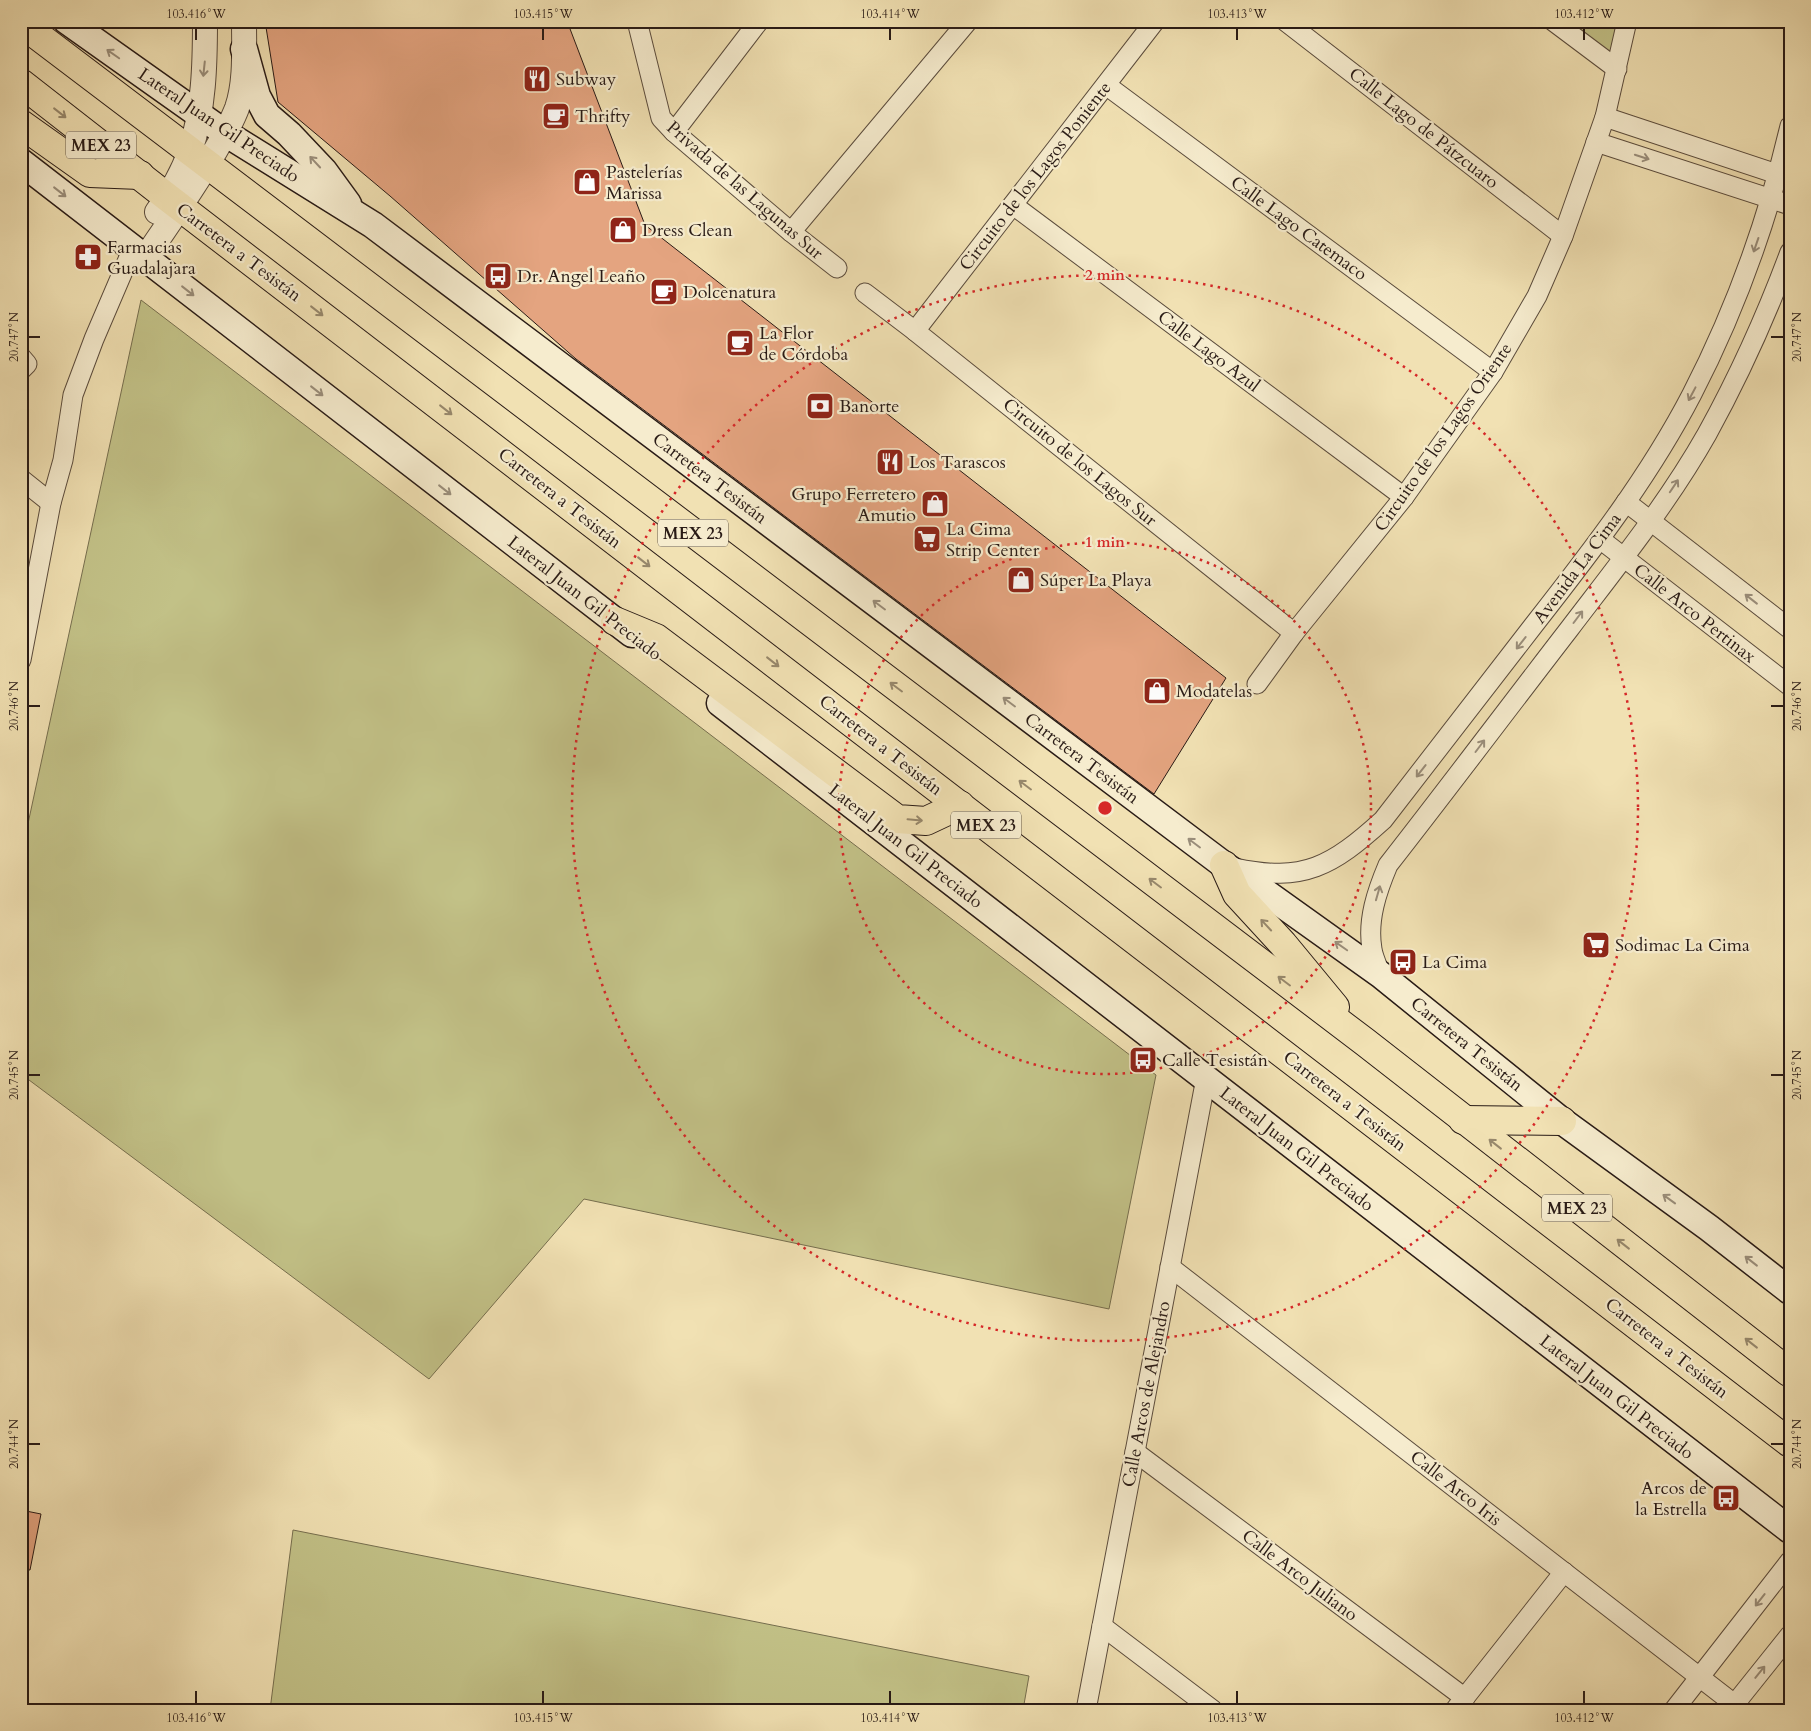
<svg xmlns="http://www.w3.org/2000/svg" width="1811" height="1731" font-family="Cardo,serif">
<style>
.green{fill:#c2c187;stroke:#766e4e}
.building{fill:#e4a480;stroke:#291b16}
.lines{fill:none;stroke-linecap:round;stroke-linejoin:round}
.minor-casing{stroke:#5b4c3d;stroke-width:21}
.tertiary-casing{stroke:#5b4c3d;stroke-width:26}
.secondary-casing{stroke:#291b16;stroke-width:29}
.primary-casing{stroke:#291b16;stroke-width:30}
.minor{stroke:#f6ecce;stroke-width:19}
.tertiary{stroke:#f6ecce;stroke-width:24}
.secondary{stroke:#f6ecce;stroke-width:26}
.primary{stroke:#f1e1b3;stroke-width:28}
.oneway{stroke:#9a8e7b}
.oneway2{stroke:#97886c}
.ticks{fill:none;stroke:#291b16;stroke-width:2}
.ring{fill:none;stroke:#d62828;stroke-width:2.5;stroke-dasharray:2.5 5}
.labels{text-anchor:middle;stroke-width:4.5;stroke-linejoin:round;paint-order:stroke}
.shield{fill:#f6ecce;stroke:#665a4d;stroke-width:1}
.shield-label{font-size:16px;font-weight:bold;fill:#291b16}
.poi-label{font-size:18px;fill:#291b16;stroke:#f6ecce;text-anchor:start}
.street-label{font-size:18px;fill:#291b16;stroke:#f6ecce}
.centre{fill:#d62828;stroke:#f6ecce;stroke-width:2.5}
.ring-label{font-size:15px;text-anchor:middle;font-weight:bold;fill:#d62828;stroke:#f6ecce;stroke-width:4.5;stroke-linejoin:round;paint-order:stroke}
.neatline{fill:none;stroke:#291b16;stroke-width:2}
.ticks-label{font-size:12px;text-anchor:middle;fill:#291b16}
</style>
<rect width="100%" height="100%" fill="#f1e1b3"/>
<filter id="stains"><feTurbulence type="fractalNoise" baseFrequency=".004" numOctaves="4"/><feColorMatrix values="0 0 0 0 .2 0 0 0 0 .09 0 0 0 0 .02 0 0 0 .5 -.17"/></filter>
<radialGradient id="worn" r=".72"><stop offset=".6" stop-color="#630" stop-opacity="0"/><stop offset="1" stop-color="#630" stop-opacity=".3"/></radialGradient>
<!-- green -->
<g class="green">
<polygon points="1553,21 1617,21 1617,69"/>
<polygon points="141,300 1156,1075 1109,1309 584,1199 429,1379 21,1074 21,856"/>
<polygon points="293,1530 1029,1676 1023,1710 270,1710"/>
</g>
<!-- building -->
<g class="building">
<polygon points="265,21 567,21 645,225 1226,678 1154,794 576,359 390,196 278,102"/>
<polygon points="21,1510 41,1514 30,1570 21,1569"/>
</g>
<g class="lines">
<defs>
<g id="minor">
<polyline points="637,21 661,118 674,132 791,232 837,268"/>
<polyline points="1285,21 1563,236"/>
<polyline points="1553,21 1617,69"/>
<polyline points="1106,85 1493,372"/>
<polyline points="1605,117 1789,178"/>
<polyline points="674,132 759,21"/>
<polyline points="1596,142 1790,205"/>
<polyline points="1013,205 1404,497"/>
<polyline points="791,232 968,21"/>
<polyline points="865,293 915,331 1294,633"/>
<polyline points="915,331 1155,21"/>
<polyline points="21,357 27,364 21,370"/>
<polyline points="21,479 51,503"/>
<polyline points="1626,502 1790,629"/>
<polyline points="1600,539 1790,686"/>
<polyline points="21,660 51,503 63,460 73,395 94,339 133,248"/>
<polyline points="1257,684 1294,633 1404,497 1493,372 1537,296 1563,236 1605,117 1627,21"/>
<path d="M1235,868C1304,883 1332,866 1383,820C1433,756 1483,691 1533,626C1591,552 1649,477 1692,394C1736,309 1768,219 1790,126"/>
<path d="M1381,975C1378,967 1373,957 1372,949C1367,920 1377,891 1388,865C1449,787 1509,707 1570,628C1618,565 1668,503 1707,434C1739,376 1767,314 1790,252"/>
<polyline points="1170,1267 1742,1710"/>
<polyline points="1135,1452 1465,1698"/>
<polyline points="1102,1626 1213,1710"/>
<polyline points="1086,1710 1206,1078"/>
<polyline points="1455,1710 1564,1572"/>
<polyline points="1674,1710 1790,1561"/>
<polyline points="1730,1710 1790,1635"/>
</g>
<g id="tertiary">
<path d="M157,212C170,194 183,172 190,151C204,110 205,64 205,21"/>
<path d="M145,258C169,223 193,189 214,153C222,139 231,124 237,108C246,82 244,49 244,21"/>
</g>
<g id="secondary">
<polyline points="67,21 225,133 373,225 1224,865 1262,890 1381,975 1562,1121 1709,1228 1790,1291"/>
<polyline points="244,49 257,96 267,115 289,134 324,171 348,204"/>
<polyline points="21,162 632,634"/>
<polyline points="720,703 1790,1530"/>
</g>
<g id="primary">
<polyline points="21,23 1365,1042 1790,1373"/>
<polyline points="21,83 167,197 1790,1443"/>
<polyline points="21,124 90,173 140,175"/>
<polyline points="615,621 656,638 897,819 926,821 960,805"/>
<polyline points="1224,865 1237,894 1283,944 1335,1007"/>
<polyline points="1463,1120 1562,1121"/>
</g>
</defs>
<!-- minor casing -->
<use href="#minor" class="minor-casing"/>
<!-- tertiary casing -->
<use href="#tertiary" class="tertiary-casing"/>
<!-- secondary casing -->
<use href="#secondary" class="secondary-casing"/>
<!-- primary casing -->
<use href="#primary" class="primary-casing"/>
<!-- minor -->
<use href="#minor" class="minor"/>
<!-- tertiary -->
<use href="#tertiary" class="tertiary"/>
<!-- secondary -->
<use href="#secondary" class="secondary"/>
<!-- primary -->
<use href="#primary" class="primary"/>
</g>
<!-- one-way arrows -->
<defs><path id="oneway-shaft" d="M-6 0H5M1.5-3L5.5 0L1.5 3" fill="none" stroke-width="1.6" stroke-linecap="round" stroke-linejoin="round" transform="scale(1.25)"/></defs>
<g class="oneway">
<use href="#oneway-shaft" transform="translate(113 54) rotate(-145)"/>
<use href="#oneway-shaft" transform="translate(204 69) rotate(96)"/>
<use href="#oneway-shaft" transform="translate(1642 157) rotate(18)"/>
<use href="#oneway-shaft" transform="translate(315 162) rotate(-133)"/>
<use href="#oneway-shaft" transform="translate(60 192) rotate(38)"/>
<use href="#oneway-shaft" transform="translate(1756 245) rotate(109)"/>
<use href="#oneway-shaft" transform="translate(188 291) rotate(38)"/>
<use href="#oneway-shaft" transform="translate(317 391) rotate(38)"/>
<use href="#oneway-shaft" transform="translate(1692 394) rotate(118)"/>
<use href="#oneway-shaft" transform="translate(1674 486) rotate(-56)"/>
<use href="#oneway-shaft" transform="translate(445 490) rotate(38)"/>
<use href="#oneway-shaft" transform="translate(1751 599) rotate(-142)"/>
<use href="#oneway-shaft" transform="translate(879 605) rotate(-143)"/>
<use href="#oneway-shaft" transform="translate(1578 617) rotate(-53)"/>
<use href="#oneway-shaft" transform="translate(1521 643) rotate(128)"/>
<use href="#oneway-shaft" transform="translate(1009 702) rotate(-143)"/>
<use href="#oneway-shaft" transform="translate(1480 746) rotate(-53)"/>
<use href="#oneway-shaft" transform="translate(1421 771) rotate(128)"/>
<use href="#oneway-shaft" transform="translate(1194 843) rotate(-143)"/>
<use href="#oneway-shaft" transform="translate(1378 893) rotate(-74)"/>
<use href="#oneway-shaft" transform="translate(1341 946) rotate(-145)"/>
<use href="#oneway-shaft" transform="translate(1669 1199) rotate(-144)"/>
<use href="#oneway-shaft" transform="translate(1751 1261) rotate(-142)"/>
<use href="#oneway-shaft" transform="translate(1760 1600) rotate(128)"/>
<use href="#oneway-shaft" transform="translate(1760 1672) rotate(-51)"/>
</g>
<g class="oneway2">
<use href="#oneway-shaft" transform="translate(60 113) rotate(38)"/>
<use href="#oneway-shaft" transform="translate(317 311) rotate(38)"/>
<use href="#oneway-shaft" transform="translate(446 410) rotate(38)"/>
<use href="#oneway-shaft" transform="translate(644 562) rotate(38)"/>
<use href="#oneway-shaft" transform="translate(773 662) rotate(38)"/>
<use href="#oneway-shaft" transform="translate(896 687) rotate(-143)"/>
<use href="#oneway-shaft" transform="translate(1025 785) rotate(-143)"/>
<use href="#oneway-shaft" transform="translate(915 820) rotate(5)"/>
<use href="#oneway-shaft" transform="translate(1155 883) rotate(-143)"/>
<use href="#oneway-shaft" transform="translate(1266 925) rotate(-133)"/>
<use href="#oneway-shaft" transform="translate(1284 981) rotate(-143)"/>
<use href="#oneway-shaft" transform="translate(1495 1144) rotate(-142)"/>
<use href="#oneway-shaft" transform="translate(1623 1244) rotate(-142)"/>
<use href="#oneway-shaft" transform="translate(1751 1343) rotate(-142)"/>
</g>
<!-- ticks -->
<path class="ticks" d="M196,28V40M543,28V40M890,28V40M1237,28V40M1584,28V40M28,337H40M1771,337H1784M28,706H40M1771,706H1784M28,1075H40M1771,1075H1784M28,1444H40M1771,1444H1784M196,1691V1704M543,1691V1704M890,1691V1704M1237,1691V1704M1584,1691V1704"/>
<!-- distance rings -->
<g class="ring">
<circle cx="1105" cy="808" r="266"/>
<circle cx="1105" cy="808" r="533"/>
</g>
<!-- icons -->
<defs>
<symbol id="restaurant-square" viewBox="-11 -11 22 22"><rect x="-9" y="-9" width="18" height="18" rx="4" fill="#8f2418" stroke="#f6ecce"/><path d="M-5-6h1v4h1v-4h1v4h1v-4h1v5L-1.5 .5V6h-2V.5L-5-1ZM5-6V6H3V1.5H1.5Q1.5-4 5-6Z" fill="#fff"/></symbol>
<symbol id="cafe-square" viewBox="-11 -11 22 22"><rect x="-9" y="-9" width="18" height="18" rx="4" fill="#8f2418" stroke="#f6ecce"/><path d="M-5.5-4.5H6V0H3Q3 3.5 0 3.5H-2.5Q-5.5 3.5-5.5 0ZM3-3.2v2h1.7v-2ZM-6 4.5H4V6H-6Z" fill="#fff"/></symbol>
<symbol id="shop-square" viewBox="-11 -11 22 22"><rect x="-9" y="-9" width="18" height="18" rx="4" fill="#8f2418" stroke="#f6ecce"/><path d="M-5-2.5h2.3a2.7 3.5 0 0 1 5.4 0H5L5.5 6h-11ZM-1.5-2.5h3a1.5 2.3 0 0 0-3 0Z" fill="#fff"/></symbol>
<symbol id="pharmacy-square" viewBox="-11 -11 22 22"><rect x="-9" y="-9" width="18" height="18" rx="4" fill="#8f2418" stroke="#f6ecce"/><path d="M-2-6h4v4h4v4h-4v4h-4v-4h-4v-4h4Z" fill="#fff"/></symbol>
<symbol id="bus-square" viewBox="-11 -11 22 22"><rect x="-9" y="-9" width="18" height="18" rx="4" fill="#8f2418" stroke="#f6ecce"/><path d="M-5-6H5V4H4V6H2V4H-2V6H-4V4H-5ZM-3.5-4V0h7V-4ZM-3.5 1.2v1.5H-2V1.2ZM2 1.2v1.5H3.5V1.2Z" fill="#fff"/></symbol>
<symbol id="bank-square" viewBox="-11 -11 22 22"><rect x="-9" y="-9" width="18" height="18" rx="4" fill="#8f2418" stroke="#f6ecce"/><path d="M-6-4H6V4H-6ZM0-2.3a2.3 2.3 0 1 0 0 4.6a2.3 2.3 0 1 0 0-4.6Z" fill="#fff"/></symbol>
<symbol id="supermarket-square" viewBox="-11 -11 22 22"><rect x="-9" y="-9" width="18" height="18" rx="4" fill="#8f2418" stroke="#f6ecce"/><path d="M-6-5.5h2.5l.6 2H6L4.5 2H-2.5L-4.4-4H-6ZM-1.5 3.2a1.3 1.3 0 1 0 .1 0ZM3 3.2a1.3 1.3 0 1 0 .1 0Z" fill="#fff"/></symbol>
</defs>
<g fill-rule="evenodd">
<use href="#restaurant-square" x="521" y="63" width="32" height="32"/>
<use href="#cafe-square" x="540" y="100" width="32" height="32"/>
<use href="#shop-square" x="571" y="166" width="32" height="32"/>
<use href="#shop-square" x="607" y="214" width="32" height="32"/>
<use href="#pharmacy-square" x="72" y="241" width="32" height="32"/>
<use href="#bus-square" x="482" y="260" width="32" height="32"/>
<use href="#cafe-square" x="648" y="276" width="32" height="32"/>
<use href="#cafe-square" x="724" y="327" width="32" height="32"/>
<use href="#bank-square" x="804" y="390" width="32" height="32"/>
<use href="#restaurant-square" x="874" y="446" width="32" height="32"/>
<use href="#shop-square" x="919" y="488" width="32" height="32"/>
<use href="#supermarket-square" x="911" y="523" width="32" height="32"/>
<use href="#shop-square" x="1005" y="564" width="32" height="32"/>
<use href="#shop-square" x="1141" y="675" width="32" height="32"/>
<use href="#supermarket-square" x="1580" y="929" width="32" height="32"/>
<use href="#bus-square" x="1387" y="946" width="32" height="32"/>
<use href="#bus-square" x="1127" y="1044" width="32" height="32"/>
<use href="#bus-square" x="1710" y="1482" width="32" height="32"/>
</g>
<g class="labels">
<!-- shield labels -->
<g class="shield">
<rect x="66" y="131.5" width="70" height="27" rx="4"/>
<rect x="658" y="519.5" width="70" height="27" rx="4"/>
<rect x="951" y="811.5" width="70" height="27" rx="4"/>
<rect x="1542" y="1194.5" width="70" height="27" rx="4"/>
</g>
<g class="shield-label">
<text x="101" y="151">MEX 23</text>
<text x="693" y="539">MEX 23</text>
<text x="986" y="831">MEX 23</text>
<text x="1577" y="1214">MEX 23</text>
</g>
<!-- poi labels -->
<g class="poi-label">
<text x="556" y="85">Subway</text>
<text x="575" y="122">Thrifty</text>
<text x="606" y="178">Pastelerías<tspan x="606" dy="21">Marissa</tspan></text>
<text x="642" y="236">Dress Clean</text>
<text x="107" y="253">Farmacias<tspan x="107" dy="21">Guadalajara</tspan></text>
<text x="517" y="282">Dr. Angel Leaño</text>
<text x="683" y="298">Dolcenatura</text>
<text x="759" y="339">La Flor<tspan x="759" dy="21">de Córdoba</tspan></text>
<text x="839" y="412">Banorte</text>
<text x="909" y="468">Los Tarascos</text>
<text x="916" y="500" text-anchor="end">Grupo Ferretero<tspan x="916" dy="21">Amutio</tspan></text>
<text x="946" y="535">La Cima<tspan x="946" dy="21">Strip Center</tspan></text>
<text x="1040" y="586">Súper La Playa</text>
<text x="1176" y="697">Modatelas</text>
<text x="1615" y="951">Sodimac La Cima</text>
<text x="1422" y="968">La Cima</text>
<text x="1162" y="1066">Calle Tesistán</text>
<text x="1707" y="1494" text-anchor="end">Arcos de<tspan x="1707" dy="21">la Estrella</tspan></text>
</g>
<!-- street labels -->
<g class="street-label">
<text transform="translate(219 125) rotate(34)" y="6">Lateral Juan Gil Preciado</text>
<text transform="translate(1424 128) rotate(38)" y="6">Calle Lago de Pátzcuaro</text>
<text transform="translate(1035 176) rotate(-52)" y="6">Circuito de los Lagos Poniente</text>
<text transform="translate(745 190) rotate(41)" y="6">Privada de las Lagunas Sur</text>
<text transform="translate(1299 228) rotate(36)" y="6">Calle Lago Catemaco</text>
<text transform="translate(239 252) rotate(37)" y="6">Carretera a Tesistán</text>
<text transform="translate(1209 351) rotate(37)" y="6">Calle Lago Azul</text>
<text transform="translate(1443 437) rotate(-55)" y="6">Circuito de los Lagos Oriente</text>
<text transform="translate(1080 462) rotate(39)" y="6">Circuito de los Lagos Sur</text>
<text transform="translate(710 478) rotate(37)" y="6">Carretera Tesistán</text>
<text transform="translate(560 498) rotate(38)" y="6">Carretera a Tesistán</text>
<text transform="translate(1577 568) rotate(-53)" y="6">Avenida La Cima</text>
<text transform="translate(585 598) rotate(38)" y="6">Lateral Juan Gil Preciado</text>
<text transform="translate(1695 613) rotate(38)" y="6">Calle Arco Pertinax</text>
<text transform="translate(881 745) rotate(38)" y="6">Carretera a Tesistán</text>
<text transform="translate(1082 758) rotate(37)" y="6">Carretera Tesistán</text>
<text transform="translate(906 846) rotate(38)" y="6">Lateral Juan Gil Preciado</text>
<text transform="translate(1467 1044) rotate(39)" y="6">Carretera Tesistán</text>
<text transform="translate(1345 1101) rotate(38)" y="6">Carretera a Tesistán</text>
<text transform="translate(1297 1149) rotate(38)" y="6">Lateral Juan Gil Preciado</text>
<text transform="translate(1667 1348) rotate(38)" y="6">Carretera a Tesistán</text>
<text transform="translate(1146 1394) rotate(-79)" y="6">Calle Arcos de Alejandro</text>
<text transform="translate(1617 1397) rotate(38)" y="6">Lateral Juan Gil Preciado</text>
<text transform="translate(1456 1488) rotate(38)" y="6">Calle Arco Iris</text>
<text transform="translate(1300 1575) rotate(37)" y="6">Calle Arco Juliano</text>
</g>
</g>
<circle cx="1105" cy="808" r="8" class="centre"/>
<g class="ring-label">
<text x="1105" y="280">2 min</text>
<text x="1105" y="547">1 min</text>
</g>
<!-- margin -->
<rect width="1811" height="1731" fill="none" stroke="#f1e1b3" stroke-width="55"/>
<rect x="28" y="28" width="1756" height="1676" class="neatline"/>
<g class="ticks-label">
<text x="196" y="18">103.416°W</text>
<text x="543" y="18">103.415°W</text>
<text x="890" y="18">103.414°W</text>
<text x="1237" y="18">103.413°W</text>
<text x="1584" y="18">103.412°W</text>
<text transform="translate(14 337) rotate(-90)" y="4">20.747°N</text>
<text transform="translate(1797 337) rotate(-90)" y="4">20.747°N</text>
<text transform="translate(14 706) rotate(-90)" y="4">20.746°N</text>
<text transform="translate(1797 706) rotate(-90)" y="4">20.746°N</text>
<text transform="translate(14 1075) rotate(-90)" y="4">20.745°N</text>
<text transform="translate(1797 1075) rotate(-90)" y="4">20.745°N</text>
<text transform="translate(14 1444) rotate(-90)" y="4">20.744°N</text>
<text transform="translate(1797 1444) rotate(-90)" y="4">20.744°N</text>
<text x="196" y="1722">103.416°W</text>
<text x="543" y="1722">103.415°W</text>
<text x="890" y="1722">103.414°W</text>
<text x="1237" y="1722">103.413°W</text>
<text x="1584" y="1722">103.412°W</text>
</g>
<rect width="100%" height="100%" filter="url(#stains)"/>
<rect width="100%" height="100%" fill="url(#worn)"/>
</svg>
